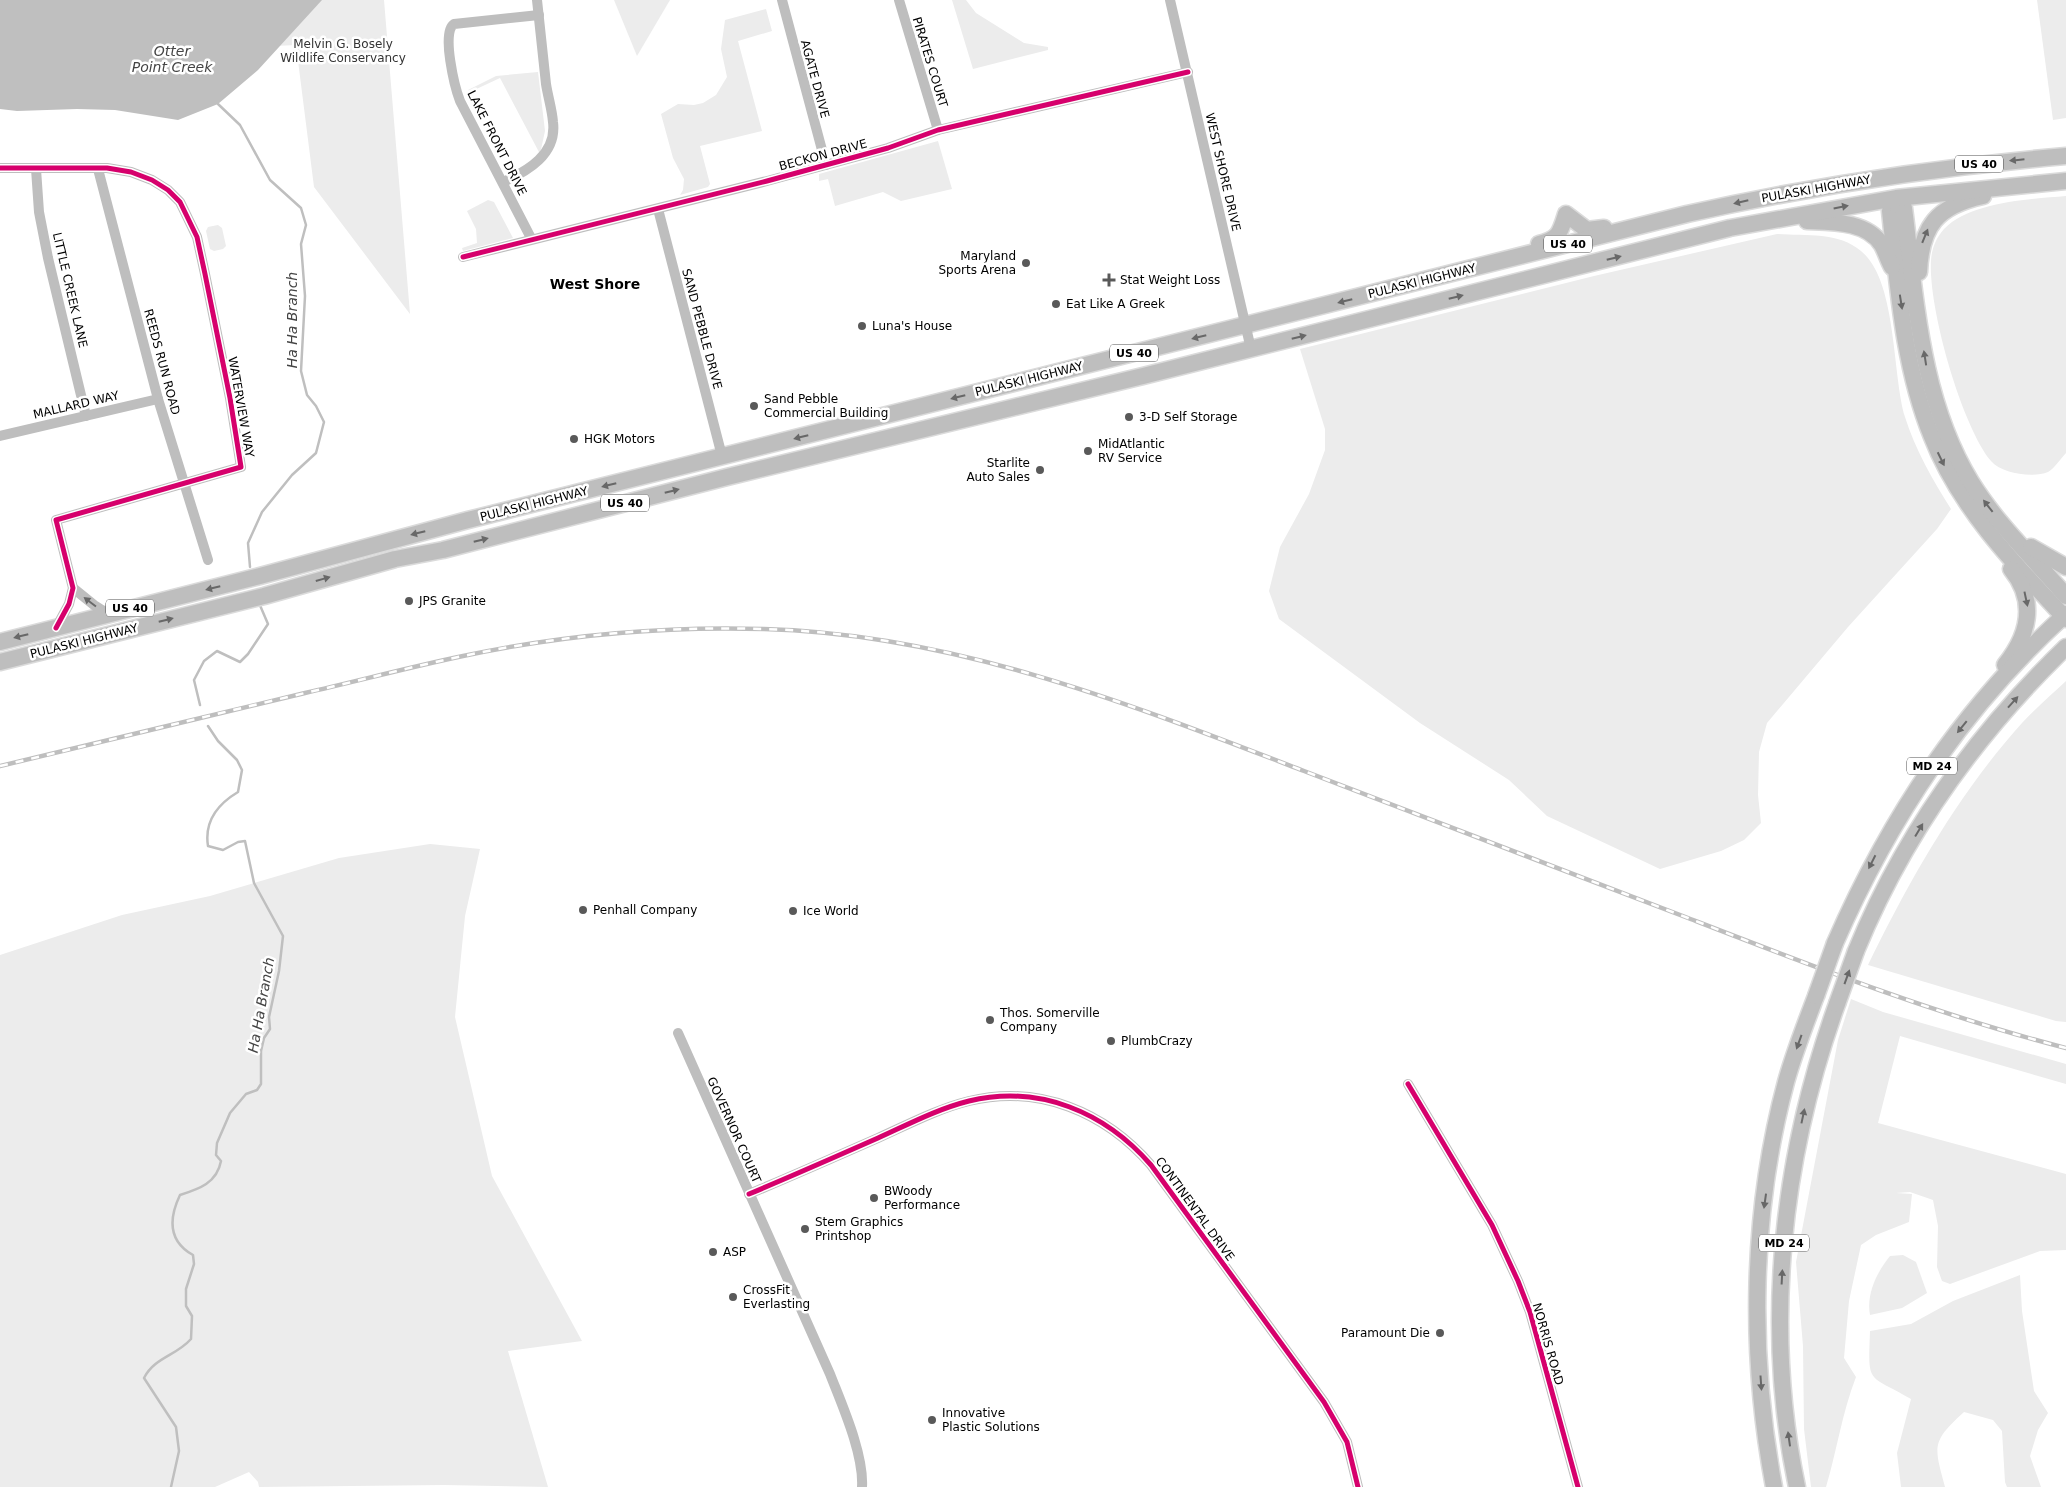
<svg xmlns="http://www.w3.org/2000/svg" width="2066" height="1487" font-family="'DejaVu Sans',sans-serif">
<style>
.green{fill:#ececec}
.water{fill:#bfbfbf}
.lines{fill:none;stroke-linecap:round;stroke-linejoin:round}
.stream{stroke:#bfbfbf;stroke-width:2.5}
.trunk-casing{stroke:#dbdbdb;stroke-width:19}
.minor{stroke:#bebebe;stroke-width:10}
.trunk{stroke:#bebebe;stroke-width:16}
.rail-casing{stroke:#bebebe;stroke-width:4.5}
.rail{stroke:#fff;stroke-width:2.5;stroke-dasharray:8;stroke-linecap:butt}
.trunk-bridge-casing{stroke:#dbdbdb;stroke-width:19;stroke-linecap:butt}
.trunk-bridge{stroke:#bebebe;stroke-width:16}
.cycleway-casing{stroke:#fff;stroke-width:8}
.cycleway{stroke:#d6006c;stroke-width:5}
.oneway{fill:#686868}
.poi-dot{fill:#595959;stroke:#fff;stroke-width:2}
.labels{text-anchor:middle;stroke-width:5;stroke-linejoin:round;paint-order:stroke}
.shield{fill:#fff;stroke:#4c4c4c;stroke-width:1}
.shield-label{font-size:11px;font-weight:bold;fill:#000}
.park-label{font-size:12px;fill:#333;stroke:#fff}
.street-label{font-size:12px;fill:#000;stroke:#fff}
.poi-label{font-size:12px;fill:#000;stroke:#fff;text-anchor:start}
.water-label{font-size:14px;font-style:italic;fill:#444;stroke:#fff}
.neighbourhood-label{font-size:14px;font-weight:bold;fill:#000;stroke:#fff}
</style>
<rect width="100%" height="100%" fill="#fff"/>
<!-- green -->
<g class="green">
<polygon points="41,0 384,0 410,314 314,187 296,45 28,57"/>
<polygon points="614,0 670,0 637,56"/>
<polygon points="952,0 966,0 976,13 1024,43 1048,47 1048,50 973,69"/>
<polygon points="2037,0 2066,0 2066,118 2053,120"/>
<polygon points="766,9 772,31 738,41 762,131 700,146 710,184 708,187 680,195 683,190 684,179 673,158 661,114 678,104 694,105 703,103 716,95 727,77 721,49 725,20"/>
<polygon points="538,72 545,131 540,154 500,78 470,92 468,90 496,76"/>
<polygon points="938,141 952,189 901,201 883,192 835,206 828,179 819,181 819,174"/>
<path d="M2066,196V453C2061,458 2054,469 2048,472C2033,478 2002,474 1991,461C1961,424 1928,307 1931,260C1932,248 1936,238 1944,229C1970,202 2030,199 2066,196Z"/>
<polygon points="488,200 494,202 513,238 463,251 462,248 477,243 476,229 467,211"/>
<polygon points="218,225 222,228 226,246 223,249 214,251 210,249 206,231 208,227"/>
<path d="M1777,234C1805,236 1839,232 1861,251C1897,280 1892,373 1905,417C1915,449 1933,481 1951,509L1937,529L1848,627L1767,723L1759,752L1758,795L1761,823L1744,840L1721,851L1660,869L1547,816L1509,780L1420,723L1279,619L1269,591L1280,547L1309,494L1325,450V429L1300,349L1594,276Z"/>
<path d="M2066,681V1022L2056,1021L1868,965C1910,879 1958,794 2022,723C2036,708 2051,695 2066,681Z"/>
<polygon points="430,844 480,849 465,916 455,1017 492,1176 582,1341 508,1351 548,1487 444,1485 259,1487 258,1482 249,1472 215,1487 0,1487 0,955 122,915 210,896 339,858"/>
<path d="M1851,999L1883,1012L2066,1064V1084L1900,1036L1878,1123L2066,1174V1250L2040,1251L1950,1284L1942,1281L1937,1267L1938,1226L1933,1200L1910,1192L1896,1193L1912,1194L1909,1222L1876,1235L1861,1245L1849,1301L1844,1358L1856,1377C1842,1413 1837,1450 1826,1487H1811L1804,1429L1803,1346L1796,1262L1838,1040Z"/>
<path d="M1903,1255L1916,1262L1927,1293L1902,1308L1870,1315C1866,1294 1877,1272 1890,1256Z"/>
<path d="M2020,1275L2022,1311L2034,1391L2048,1413L2038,1430L2030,1456L2041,1487H2007L2005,1482L2002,1431L1993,1420L1964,1412C1931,1442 1934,1446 1945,1487H1901L1897,1453L1911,1399C1867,1373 1868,1386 1870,1331L1911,1324L1953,1301Z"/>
</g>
<!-- water -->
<polygon class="water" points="0,0 322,0 258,70 218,104 178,120 115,110 77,109 17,111 0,109"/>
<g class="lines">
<!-- stream -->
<g class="stream">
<polyline points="218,104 240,125 270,180 301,208 306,225 301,244 305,296 301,371 307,395 316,406 324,422 316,453 292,475 262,512 248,543 250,567"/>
<polyline points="200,705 194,680 204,661 217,651 240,662 248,654 268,624 259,603"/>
<path d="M171,1487L179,1451L176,1427L144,1378C155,1357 176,1356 191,1339L192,1316L186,1306V1289L194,1264L193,1255C168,1241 169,1218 180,1195C199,1189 217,1183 221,1161L216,1155L217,1143L230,1113L246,1094L257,1090L261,1084V1051L264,1038L270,1029L269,1017L279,971L283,936L254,883L245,841L238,842L223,850L208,846C204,821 218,804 238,792L242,770L237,760L218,741L208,726"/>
</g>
<defs>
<g id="trunk">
<path d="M1897,205L1890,211C1898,286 1903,366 1932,437C1959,507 2015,565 2066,619"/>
<path d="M1897,205L1904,208C1916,302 1921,400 1971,482C1997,524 2034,559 2066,596"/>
<path d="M1807,221C1832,222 1867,221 1882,245C1886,252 1888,260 1892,267"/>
<path d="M1539,244C1559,239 1560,233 1566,214L1587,230L1604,228"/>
<path d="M1919,272C1921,226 1937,206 1983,196"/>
<polyline points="2031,547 2066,567"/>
<path d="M0,642L260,576L468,520L1687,214C1812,186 1938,167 2066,156"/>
<polyline points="0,662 264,596 395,559 443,550 727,477 1143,376 1730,228 1896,198 2066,181"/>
<path d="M2005,665C2029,635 2037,601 2011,569"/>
<path d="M1835,943C1890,817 1963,707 2066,614"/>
<path d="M1856,951C1903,836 1977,733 2066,647"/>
<path d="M1774,1487C1749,1355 1751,1212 1786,1082C1794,1053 1805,1025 1816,996"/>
<path d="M1797,1487C1763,1326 1782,1157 1837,1004"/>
</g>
</defs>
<!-- trunk casing -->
<use href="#trunk" class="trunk-casing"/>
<!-- minor -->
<g class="minor">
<polyline points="782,0 826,165"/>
<polyline points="899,0 938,130"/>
<polyline points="1170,0 1251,349"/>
<polyline points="0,168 107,168 131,172 152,180 168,190 180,202 197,237 205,274 230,398 241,467 56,520 73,588 69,604 56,628"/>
<polyline points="36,169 39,212 48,258 86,416"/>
<polyline points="98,169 158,399 208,560"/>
<path d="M503,182C528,171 557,154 553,122C552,109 548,97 546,84C543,56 540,28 537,0"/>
<polyline points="658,209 722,456"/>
<path d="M531,238L460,101C455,88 441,32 454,24L539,15"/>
<polyline points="463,257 767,181 888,148 938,130 1188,72"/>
<polyline points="0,436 158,399"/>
<polyline points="73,588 94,605 108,614"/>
<path d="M678,1033L830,1374C842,1405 864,1454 862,1487"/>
<polyline points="1408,1084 1492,1225 1518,1281 1530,1312 1578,1487"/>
<path d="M749,1194C792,1176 835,1157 878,1138C907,1125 937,1109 969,1101C1039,1084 1105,1112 1151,1165L1324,1402L1347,1442L1358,1487"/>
</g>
<!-- trunk -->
<use href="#trunk" class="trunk"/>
<defs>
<path id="rail" d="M0,766C102,742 203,717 305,693C358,681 410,667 463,656C562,635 663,626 764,629C954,634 1130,704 1304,771C1432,820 1560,869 1688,918C1812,966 1937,1015 2066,1048"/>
</defs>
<!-- rail casing -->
<use href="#rail" class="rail-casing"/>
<!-- rail -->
<use href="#rail" class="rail"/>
<defs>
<g id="trunk-bridge">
<polyline points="1816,996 1835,943"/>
<polyline points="1837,1004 1856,951"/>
</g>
</defs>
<!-- trunk-bridge casing -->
<use href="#trunk-bridge" class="trunk-bridge-casing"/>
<!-- trunk-bridge -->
<use href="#trunk-bridge" class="trunk-bridge"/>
<defs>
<g id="cycleway">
<polyline points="0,168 107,168 131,172 152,180 168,190 180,202 197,237 205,274 230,398 241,467 56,520 73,588 69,604 56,628"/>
<polyline points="463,257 767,181 888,148 938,130 1188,72"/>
<polyline points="1408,1084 1492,1225 1518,1281 1530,1312 1578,1487"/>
<path d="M749,1194C792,1176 835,1157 878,1138C907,1125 937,1109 969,1101C1039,1084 1105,1112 1151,1165L1324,1402L1347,1442L1358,1487"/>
</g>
</defs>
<!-- cycleway casing -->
<use href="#cycleway" class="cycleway-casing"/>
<!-- cycleway -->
<use href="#cycleway" class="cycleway"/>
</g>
<!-- one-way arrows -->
<defs><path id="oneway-solid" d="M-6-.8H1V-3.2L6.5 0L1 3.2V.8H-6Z" transform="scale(1.25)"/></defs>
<g class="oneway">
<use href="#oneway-solid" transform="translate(2017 160) rotate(174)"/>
<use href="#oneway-solid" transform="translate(1741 202) rotate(167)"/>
<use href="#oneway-solid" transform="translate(1841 207) rotate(-11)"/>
<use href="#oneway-solid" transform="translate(1925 236) rotate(-68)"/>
<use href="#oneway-solid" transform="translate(1614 258) rotate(-14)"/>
<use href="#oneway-solid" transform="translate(1456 297) rotate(-14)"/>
<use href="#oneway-solid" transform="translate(1345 301) rotate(166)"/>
<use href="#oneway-solid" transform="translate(1901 302) rotate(81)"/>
<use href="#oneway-solid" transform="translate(1199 337) rotate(166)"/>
<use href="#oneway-solid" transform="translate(1299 337) rotate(-14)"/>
<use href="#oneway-solid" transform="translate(1925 358) rotate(-99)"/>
<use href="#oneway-solid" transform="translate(958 397) rotate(166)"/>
<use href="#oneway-solid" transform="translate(801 437) rotate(166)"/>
<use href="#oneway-solid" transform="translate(1941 459) rotate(64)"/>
<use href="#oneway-solid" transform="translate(609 485) rotate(166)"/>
<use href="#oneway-solid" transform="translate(672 491) rotate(-14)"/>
<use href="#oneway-solid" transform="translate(1988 506) rotate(-128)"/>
<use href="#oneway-solid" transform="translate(418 533) rotate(166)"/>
<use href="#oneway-solid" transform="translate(481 540) rotate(-14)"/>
<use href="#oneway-solid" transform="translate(323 579) rotate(-16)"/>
<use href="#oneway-solid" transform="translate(213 588) rotate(166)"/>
<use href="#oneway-solid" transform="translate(2026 599) rotate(78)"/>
<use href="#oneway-solid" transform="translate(90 602) rotate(-143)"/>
<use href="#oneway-solid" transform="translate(166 620) rotate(-14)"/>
<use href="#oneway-solid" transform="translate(21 636) rotate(166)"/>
<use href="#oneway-solid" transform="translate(2013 702) rotate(-48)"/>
<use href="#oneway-solid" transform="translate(1962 727) rotate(129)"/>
<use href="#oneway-solid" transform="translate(1919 830) rotate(-59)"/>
<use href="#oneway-solid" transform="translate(1872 862) rotate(117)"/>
<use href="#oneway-solid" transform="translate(1847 977) rotate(-70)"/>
<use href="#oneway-solid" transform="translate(1799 1042) rotate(110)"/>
<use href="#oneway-solid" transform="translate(1803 1116) rotate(-78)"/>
<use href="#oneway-solid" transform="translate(1765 1201) rotate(98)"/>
<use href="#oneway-solid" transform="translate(1782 1277) rotate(-87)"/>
<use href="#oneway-solid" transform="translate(1761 1383) rotate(86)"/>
<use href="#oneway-solid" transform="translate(1789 1439) rotate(-98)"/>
</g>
<!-- markers -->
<g class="poi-dot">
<circle cx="1026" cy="263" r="5"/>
<path d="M1106.5 272.5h5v5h5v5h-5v5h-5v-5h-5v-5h5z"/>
<circle cx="1056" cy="304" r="5"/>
<circle cx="862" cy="326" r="5"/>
<circle cx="754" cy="406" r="5"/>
<circle cx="1129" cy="417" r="5"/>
<circle cx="574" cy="439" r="5"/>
<circle cx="1088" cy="451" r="5"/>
<circle cx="1040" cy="470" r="5"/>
<circle cx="409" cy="601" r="5"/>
<circle cx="583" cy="910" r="5"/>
<circle cx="793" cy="911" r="5"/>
<circle cx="990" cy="1020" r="5"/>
<circle cx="1111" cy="1041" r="5"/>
<circle cx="874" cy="1198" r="5"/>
<circle cx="805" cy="1229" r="5"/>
<circle cx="713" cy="1252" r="5"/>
<circle cx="733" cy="1297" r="5"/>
<circle cx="1440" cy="1333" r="5"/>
<circle cx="932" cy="1420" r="5"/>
</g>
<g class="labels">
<!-- shield labels -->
<g class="shield">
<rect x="1955" y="155.5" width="48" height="17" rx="4"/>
<rect x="1544" y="235.5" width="48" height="17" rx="4"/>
<rect x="1110" y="344.5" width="48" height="17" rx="4"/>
<rect x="601" y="494.5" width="48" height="17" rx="4"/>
<rect x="106" y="599.5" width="48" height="17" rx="4"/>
<rect x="1907" y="757.5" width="50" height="17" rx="4"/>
<rect x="1759" y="1234.5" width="50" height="17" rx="4"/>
</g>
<g class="shield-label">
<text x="1979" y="168">US 40</text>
<text x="1568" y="248">US 40</text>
<text x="1134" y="357">US 40</text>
<text x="625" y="507">US 40</text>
<text x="130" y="612">US 40</text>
<text x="1932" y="770">MD 24</text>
<text x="1784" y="1247">MD 24</text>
</g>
<!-- park labels -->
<g class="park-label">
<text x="343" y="48">Melvin G. Bosely<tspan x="343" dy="14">Wildlife Conservancy</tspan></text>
</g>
<!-- street labels -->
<g class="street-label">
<text transform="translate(930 62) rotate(73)" y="4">PIRATES COURT</text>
<text transform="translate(815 79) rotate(75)" y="4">AGATE DRIVE</text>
<text transform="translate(497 143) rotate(63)" y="4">LAKE FRONT DRIVE</text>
<text transform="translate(823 155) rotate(-15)" y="4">BECKON DRIVE</text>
<text transform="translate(1223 172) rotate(77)" y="4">WEST SHORE DRIVE</text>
<text transform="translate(1816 189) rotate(-10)" y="4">PULASKI HIGHWAY</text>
<text transform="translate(1422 281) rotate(-14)" y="4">PULASKI HIGHWAY</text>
<text transform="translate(70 290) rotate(77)" y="4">LITTLE CREEK LANE</text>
<text transform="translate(702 329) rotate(75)" y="4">SAND PEBBLE DRIVE</text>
<text transform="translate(162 362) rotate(75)" y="4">REEDS RUN ROAD</text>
<text transform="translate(1029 379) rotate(-14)" y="4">PULASKI HIGHWAY</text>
<text transform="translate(76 405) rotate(-13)" y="4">MALLARD WAY</text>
<text transform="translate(241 407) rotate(80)" y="4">WATERVIEW WAY</text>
<text transform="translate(534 504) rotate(-14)" y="4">PULASKI HIGHWAY</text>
<text transform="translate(84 641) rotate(-14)" y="4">PULASKI HIGHWAY</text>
<text transform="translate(734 1130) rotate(66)" y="4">GOVERNOR COURT</text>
<text transform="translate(1195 1209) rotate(54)" y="4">CONTINENTAL DRIVE</text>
<text transform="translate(1548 1344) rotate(74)" y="4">NORRIS ROAD</text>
</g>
<!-- poi labels -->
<g class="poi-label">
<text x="1016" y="260" text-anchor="end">Maryland<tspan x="1016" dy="14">Sports Arena</tspan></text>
<text x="1120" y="284">Stat Weight Loss</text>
<text x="1066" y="308">Eat Like A Greek</text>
<text x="872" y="330">Luna's House</text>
<text x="764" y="403">Sand Pebble<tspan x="764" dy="14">Commercial Building</tspan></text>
<text x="1139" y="421">3-D Self Storage</text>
<text x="584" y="443">HGK Motors</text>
<text x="1098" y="448">MidAtlantic<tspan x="1098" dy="14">RV Service</tspan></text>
<text x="1030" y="467" text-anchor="end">Starlite<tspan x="1030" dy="14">Auto Sales</tspan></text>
<text x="419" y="605">JPS Granite</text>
<text x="593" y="914">Penhall Company</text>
<text x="803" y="915">Ice World</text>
<text x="1000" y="1017">Thos. Somerville<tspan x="1000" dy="14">Company</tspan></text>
<text x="1121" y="1045">PlumbCrazy</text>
<text x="884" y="1195">BWoody<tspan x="884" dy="14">Performance</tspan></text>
<text x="815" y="1226">Stem Graphics<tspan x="815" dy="14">Printshop</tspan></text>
<text x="723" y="1256">ASP</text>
<text x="743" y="1294">CrossFit<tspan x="743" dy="14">Everlasting</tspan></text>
<text x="1430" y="1337" text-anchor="end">Paramount Die</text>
<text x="942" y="1417">Innovative<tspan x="942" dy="14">Plastic Solutions</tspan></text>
</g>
<!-- water labels -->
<g class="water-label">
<text x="172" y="56">Otter<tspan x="172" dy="16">Point Creek</tspan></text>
<text transform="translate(292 320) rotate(-90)" y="5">Ha Ha Branch</text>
<text transform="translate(261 1005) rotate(-80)" y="5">Ha Ha Branch</text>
</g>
<!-- neighbourhood labels -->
<g class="neighbourhood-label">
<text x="595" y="289">West Shore</text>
</g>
</g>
</svg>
